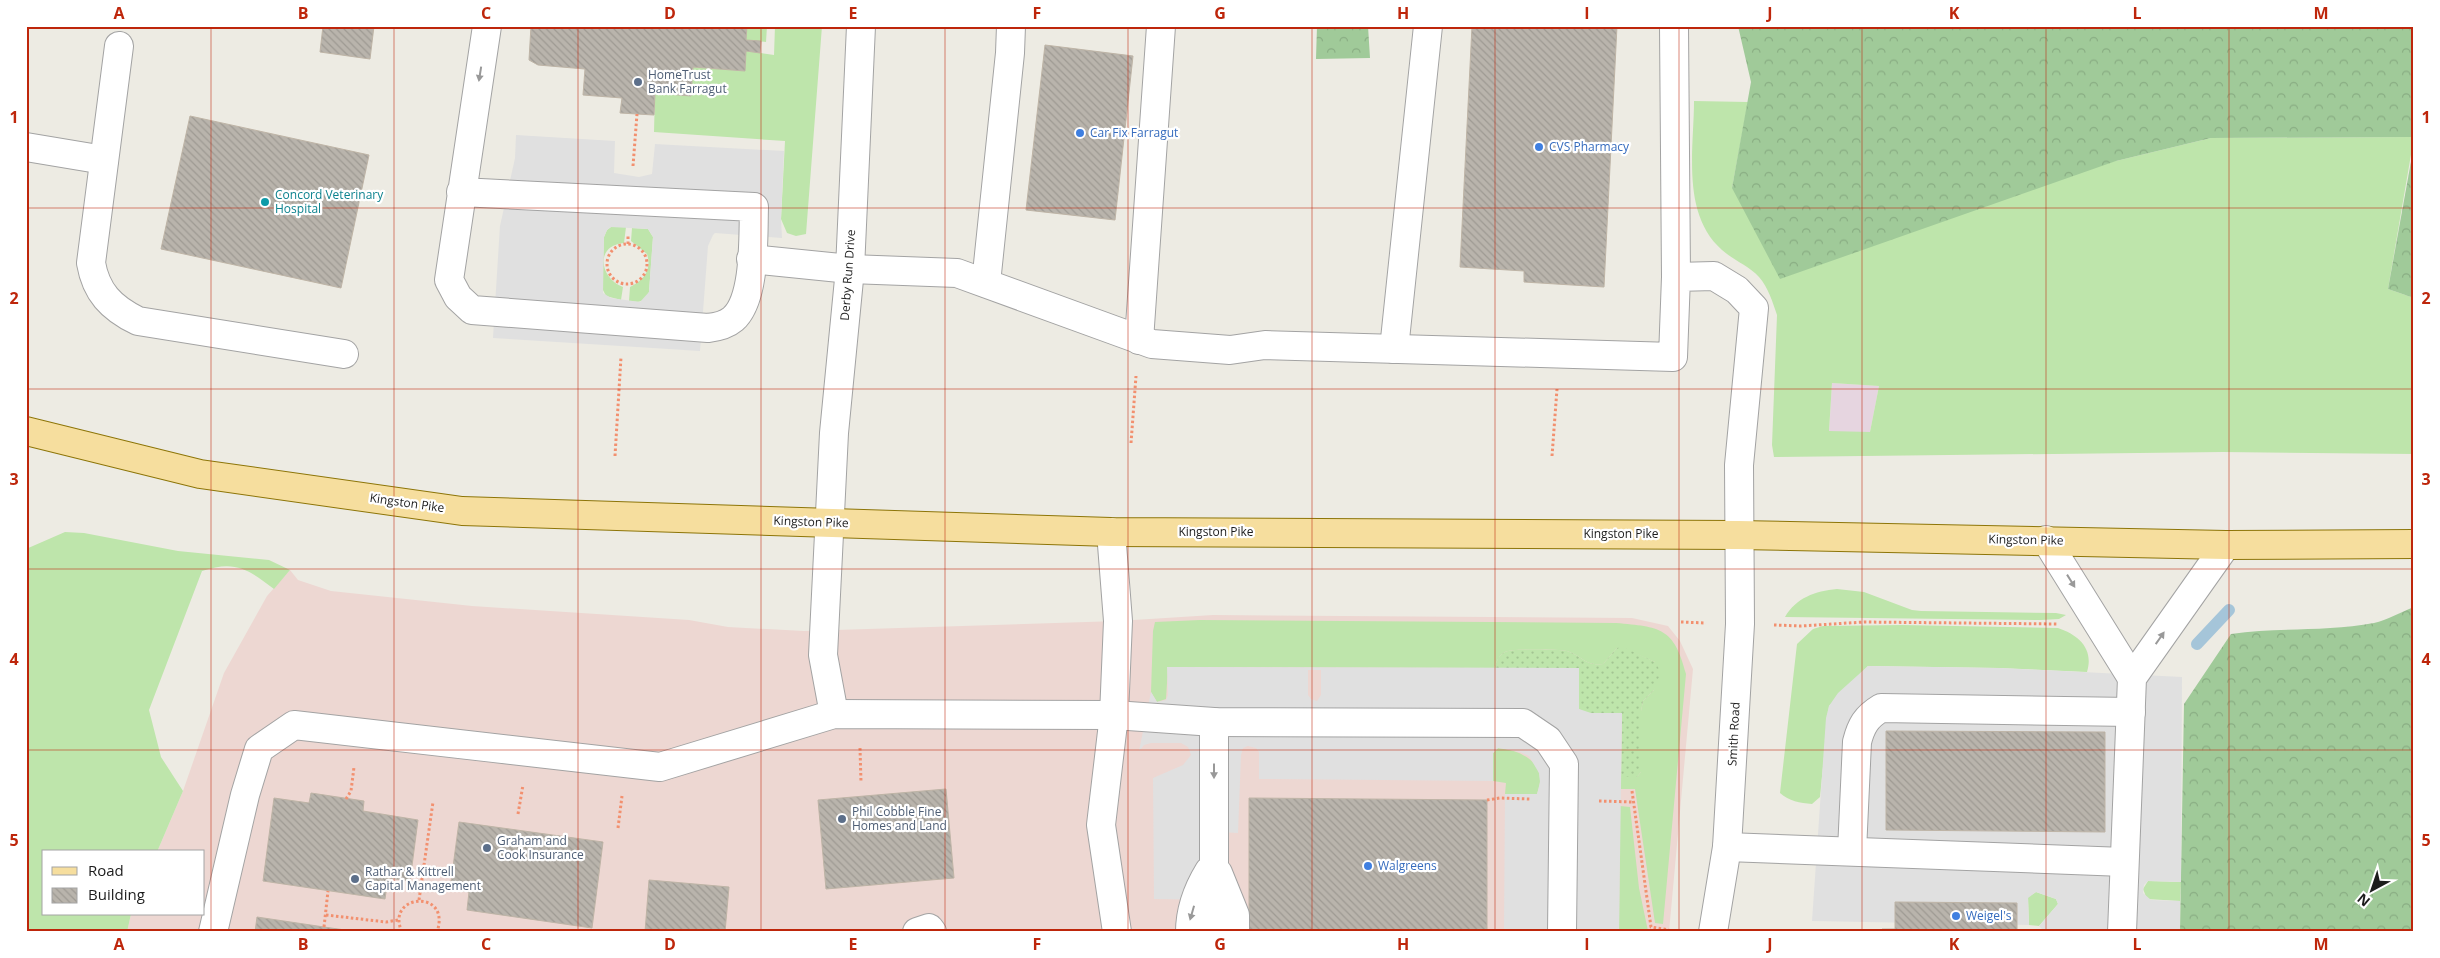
<svg xmlns="http://www.w3.org/2000/svg" width="2440" height="958" font-family="'Open Sans',sans-serif">
<style>
.commercial{fill:#edd7d2}
.industrial{fill:#e6d5e0}
.grass{fill:#bee5ab;fill-rule:evenodd}
.forest{fill:url(#forest-crowns)}
.garden{fill:url(#garden-dots)}
.parking{fill:#e0e0e0;fill-rule:evenodd}
.lines{fill:none;stroke-linecap:round;stroke-linejoin:round}
.stream{stroke:#a5c5d9;stroke-width:12}
.building{fill:url(#building-back-hatch);stroke:#beb4a6}
.minor-casing{stroke:#a3a3a3;stroke-width:30}
.major-casing{stroke:#8d7508;stroke-width:30}
.path{stroke:#f2906f;stroke-width:3;stroke-dasharray:2.5 2.5;stroke-linecap:butt}
.minor{stroke:#fff;stroke-width:28}
.major{stroke:#f6de9e;stroke-width:28}
.oneway{fill:#999}
.grid{fill:none;stroke:#be260b;stroke-width:1;stroke-opacity:0.55}
.service-dot{fill:#5c6f8a;stroke:#fff;stroke-width:2}
.shop-dot{fill:#3f7fe0;stroke:#fff;stroke-width:2}
.culture-dot{fill:#0f9aa8;stroke:#fff;stroke-width:2}
.labels{text-anchor:middle;stroke-width:4.5;stroke-linejoin:round;paint-order:stroke}
.service-label{font-size:12px;fill:#4e5e75;stroke:#fff;text-anchor:start}
.shop-label{font-size:12px;fill:#366cbe;stroke:#fff;text-anchor:start}
.culture-label{font-size:12px;fill:#0d838f;stroke:#fff;text-anchor:start}
.street-label{font-size:12px;fill:#1c1c1c;stroke:#fff}
.neatline{fill:none;stroke:#be260b;stroke-width:2}
.grid-label{font-size:16px;text-anchor:middle;font-weight:bold;fill:#be260b}
</style>
<defs>
<pattern id="forest-crowns" width="20" height="18" patternUnits="userSpaceOnUse" patternTransform="scale(1.25)"><rect width="20" height="18" fill="#a0ca99"/><path d="M2 6a3 3 0 1 1 6 0M12 15a3 3 0 1 1 6 0" fill="none" stroke="#89ad83"/></pattern>
<pattern id="garden-dots" width="8" height="8" patternUnits="userSpaceOnUse" patternTransform="scale(1.25)"><rect width="8" height="8" fill="#bee5ab"/><path d="M2 2h.1M6 6h.1" fill="none" stroke="#a3c493" stroke-width="1.8" stroke-linecap="round"/></pattern>
<pattern id="building-back-hatch" width="6" height="6" patternUnits="userSpaceOnUse" patternTransform="scale(1.25)"><rect width="6" height="6" fill="#b9b4ac"/><path d="M-1 5l2 2M0 0l6 6M5-1l2 2" fill="none" stroke="#9e9a93"/></pattern>
</defs>
<rect width="100%" height="100%" fill="#edebe3"/>
<!-- commercial -->
<polygon class="commercial" points="290,570 298,580 331,591 472,606 689,620 728,627 804,631 1118,621 1213,615 1632,618 1668,626 1680,641 1693,669 1669,932 127,932 131,914 204,914 204,852 157,852 183,791 224,673 267,596"/>
<!-- industrial -->
<polygon class="industrial" points="1832,383 1879,386 1870,432 1829,432"/>
<!-- grass -->
<g class="grass">
<polygon points="747,26 767,26 766,42 746,40"/>
<polygon points="775,26 822,26 806,234 796,236 787,233 781,219 785,141 654,132 655,93 691,96 693,67 744,71 746,51 774,55"/>
<path d="M1694,101L1748,102L1732,188L2116,161L2211,138L2414,137L2388,289L2414,298V454L2223,452L1774,457L1772,445L1777,315C1773,303 1768,287 1759,277C1749,266 1733,260 1722,250C1681,214 1694,149 1694,101ZM1832,383L1879,386L1870,432L1829,431Z"/>
<path d="M611,227H626L624,243C595,245 599,278 623,287L621,300L606,296L602,288L604,237L607,230Z"/>
<path d="M632,228L648,229L653,237L649,292C645,302 639,303 629,301L630,287C644,280 652,270 647,254L631,241Z"/>
<path d="M65,532L84,533L178,551L269,560L290,570L274,589C248,569 235,560 202,571L149,710L161,757L183,791L157,852H44V914H131L127,932H26V549Z"/>
<path d="M1837,589L1864,592L1912,610L1921,611L2056,613L2066,615L2059,619L2041,620L1785,617C1796,598 1815,591 1837,589Z"/>
<path d="M1200,620L1616,623C1660,627 1674,627 1686,674L1663,924L1655,923L1635,789H1621V777H1637L1641,772V711L1643,701L1654,690L1655,662L1623,648H1617L1603,664C1584,666 1583,656 1567,651C1558,649 1512,648 1505,652C1498,656 1497,661 1494,668L1168,667L1166,699L1157,702L1151,692L1153,631L1155,622Z"/>
<path d="M1902,625L2058,628C2079,635 2094,649 2087,672L1999,668L1868,666L1829,706L1820,797L1812,804C1800,803 1789,801 1780,793L1797,644L1813,629L1823,626Z"/>
<path d="M1498,748C1523,750 1549,765 1537,794H1505L1506,783L1493,781V753Z"/>
<polygon points="1620,806 1630,807 1639,888 1648,931 1652,932 1619,932"/>
<polygon points="2148,881 2181,882 2180,901 2147,899 2143,889"/>
<polygon points="2036,892 2056,899 2058,904 2039,926 2029,925 2028,897"/>
</g>
<!-- forest -->
<g class="forest">
<polygon points="1317,26 1368,26 1370,58 1316,59"/>
<polygon points="1738,26 2414,26 2414,137 2211,138 2116,161 1780,279 1732,188 1751,82"/>
<polygon points="2414,145 2414,298 2388,289"/>
<path d="M2414,607V932H2180L2184,704L2231,634C2278,627 2327,632 2374,623C2387,620 2401,612 2414,607Z"/>
</g>
<!-- garden -->
<path class="garden" d="M1623,647L1655,662L1661,672L1654,690L1643,701L1641,711V772L1637,777H1621L1622,713C1609,713 1589,717 1579,709V668H1494C1497,661 1498,656 1505,652C1512,648 1558,649 1567,651C1583,656 1584,666 1603,664L1617,648Z"/>
<!-- parking -->
<g class="parking">
<path d="M516,135L615,141L614,173L639,177L652,174L655,144L784,151L781,219L782,238L715,233L713,235L708,246L700,351L493,338L500,226L515,158ZM611,227L648,229L653,237L649,292L640,302L611,298L603,293L604,237L607,230Z"/>
<polygon points="1868,666 1999,668 2182,677 2181,882 2148,881 2144,885 2143,893 2151,900 2180,901 2180,932 2045,932 2039,926 2058,904 2056,899 2036,892 2028,898 2029,925 1812,921 1826,718 1829,706 1838,693"/>
<path d="M1167,667L1579,668V709L1591,713H1622L1619,932H1504L1505,794H1537L1540,782L1539,773L1529,756L1520,752L1498,748L1493,753V781L1259,779V752L1256,748L1248,746L1243,748L1241,755L1238,833L1220,832L1227,900L1154,899L1153,778L1183,765L1191,755L1188,747L1181,743H1151L1144,745L1139,751L1151,692L1157,702L1166,700L1168,695ZM1308,670H1321V695L1317,701L1311,699L1308,695Z"/>
</g>
<g class="lines">
<!-- stream -->
<polyline class="stream" points="2197,644 2229,610"/>
</g>
<!-- building -->
<g class="building">
<polygon points="323,26 374,26 370,59 320,52"/>
<polygon points="531,26 747,26 746,40 761,41 760,53 746,51 745,71 693,67 691,96 655,93 654,115 620,113 622,98 583,95 585,69 538,65 529,60"/>
<polygon points="1472,26 1617,26 1604,287 1524,282 1524,271 1460,267"/>
<polygon points="1045,45 1133,56 1115,220 1026,210"/>
<polygon points="190,116 369,155 341,288 161,249"/>
<polygon points="1886,731 2105,732 2105,832 1886,830"/>
<polygon points="946,789 954,878 826,889 818,800"/>
<polygon points="311,793 364,801 363,811 418,820 410,881 388,878 385,899 263,881 274,798 309,803"/>
<polygon points="1249,798 1487,800 1487,932 1249,932"/>
<polygon points="459,822 603,842 592,928 467,910 469,892 450,889"/>
<polygon points="649,880 729,887 725,932 645,932"/>
<polygon points="1895,902 2017,903 2017,932 1882,932 1882,929 1895,929"/>
<polygon points="257,917 324,927 359,932 255,932"/>
</g>
<g class="lines">
<defs>
<g id="minor">
<polyline points="1674,26 1676,277"/>
<path d="M119,46L91,263C96,292 111,308 138,321L344,354"/>
<polyline points="26,147 104,160"/>
<path d="M461,192L754,207C753,236 756,299 733,319C726,325 717,327 708,328L472,310L458,297L449,280L487,26"/>
<polyline points="751,259 850,269 957,273 1152,344 1230,350 1265,345 1673,357 1676,277 1714,276 1737,290 1754,308 1739,465 1740,624 1727,847 1713,932"/>
<polyline points="986,283 1010,53 1011,26"/>
<polyline points="1139,340 1161,26"/>
<polyline points="1394,349 1428,26"/>
<polyline points="1111,532 1118,621 1114,715 1101,825 1117,932"/>
<polyline points="2046,540 2132,678"/>
<polyline points="834,714 823,655 834,433 850,269 861,26"/>
<polyline points="1214,722 1214,932"/>
<polyline points="1727,847 2124,862"/>
<path d="M1852,851L1857,742C1861,726 1866,717 1881,708L2131,712"/>
<polyline points="1218,873 1235,915 1235,932"/>
<polyline points="213,932 245,795 259,749 294,725 660,767 834,714 1114,715 1214,722 1523,723 1548,740 1564,764 1562,932"/>
<polyline points="917,932 929,928 932,932"/>
<path d="M1190,932C1190,910 1198,889 1209,871"/>
<polyline points="2122,932 2132,678 2226,545"/>
</g>
<polyline id="major" points="26,431 200,474 462,511 1111,532 1738,535 2226,545 2414,544"/>
</defs>
<!-- minor casing -->
<use href="#minor" class="minor-casing"/>
<!-- major casing -->
<use href="#major" class="major-casing"/>
<!-- path -->
<g class="path">
<polyline points="633,166 637,114"/>
<polyline points="628,244 628,235"/>
<circle cx="627" cy="264" r="20"/>
<polyline points="1131,443 1136,376"/>
<polyline points="615,456 621,357"/>
<polyline points="1552,456 1557,389"/>
<polyline points="1681,622 1706,623"/>
<polyline points="1774,625 1801,626 1864,622 2058,624"/>
<polyline points="860,748 861,782"/>
<polyline points="1632,791 1651,927 1669,930"/>
<polyline points="346,799 351,791 354,767"/>
<polyline points="1487,800 1500,798 1530,799"/>
<polyline points="1599,801 1633,802"/>
<polyline points="518,814 523,785"/>
<polyline points="618,828 622,796"/>
<polyline points="419,900 433,802"/>
<polyline points="326,915 386,922 398,920"/>
<polyline points="324,927 328,891"/>
<path d="M402,932C384,894 452,888 437,932"/>
</g>
<!-- minor -->
<use href="#minor" class="minor"/>
<!-- major -->
<use href="#major" class="major"/>
</g>
<!-- one-way arrows -->
<defs><path id="oneway-solid" d="M-6-.8H1V-3.2L6.5 0L1 3.2V.8H-6Z" transform="scale(1.25)"/></defs>
<g class="oneway">
<use href="#oneway-solid" transform="translate(480 74) rotate(99)"/>
<use href="#oneway-solid" transform="translate(2071 581) rotate(58)"/>
<use href="#oneway-solid" transform="translate(2160 638) rotate(-55)"/>
<use href="#oneway-solid" transform="translate(1214 771) rotate(90)"/>
<use href="#oneway-solid" transform="translate(1192 913) rotate(106)"/>
</g>
<!-- grid -->
<path class="grid" d="M211,26V932M394,26V932M578,26V932M761,26V932M945,26V932M1128,26V932M1312,26V932M1495,26V932M1679,26V932M1862,26V932M2046,26V932M2229,26V932M26,208H2414M26,389H2414M26,569H2414M26,750H2414"/>
<!-- markers -->
<g class="service-dot">
<circle cx="638" cy="82" r="5"/>
<circle cx="842" cy="819" r="5"/>
<circle cx="487" cy="848" r="5"/>
<circle cx="355" cy="879" r="5"/>
</g>
<g class="shop-dot">
<circle cx="1080" cy="133" r="5"/>
<circle cx="1539" cy="147" r="5"/>
<circle cx="1368" cy="866" r="5"/>
<circle cx="1956" cy="916" r="5"/>
</g>
<circle class="culture-dot" cx="265" cy="202" r="5"/>
<g class="labels">
<!-- service labels -->
<g class="service-label">
<text x="648" y="79">HomeTrust<tspan x="648" dy="14">Bank Farragut</tspan></text>
<text x="852" y="816">Phil Cobble Fine<tspan x="852" dy="14">Homes and Land</tspan></text>
<text x="497" y="845">Graham and<tspan x="497" dy="14">Cook Insurance</tspan></text>
<text x="365" y="876">Rathar &amp; Kittrell<tspan x="365" dy="14">Capital Management</tspan></text>
</g>
<!-- shop labels -->
<g class="shop-label">
<text x="1090" y="137">Car Fix Farragut</text>
<text x="1549" y="151">CVS Pharmacy</text>
<text x="1378" y="870">Walgreens</text>
<text x="1966" y="920">Weigel's</text>
</g>
<!-- culture labels -->
<g class="culture-label">
<text x="275" y="199">Concord Veterinary<tspan x="275" dy="14">Hospital</tspan></text>
</g>
<!-- street labels -->
<g class="street-label">
<text transform="translate(848 275) rotate(-86)" y="4">Derby Run Drive</text>
<text transform="translate(407 503) rotate(8)" y="4">Kingston Pike</text>
<text transform="translate(811 522) rotate(2)" y="4">Kingston Pike</text>
<text x="1216" y="536">Kingston Pike</text>
<text x="1621" y="538">Kingston Pike</text>
<text transform="translate(2026 540) rotate(1)" y="4">Kingston Pike</text>
<text transform="translate(1734 734) rotate(-87)" y="4">Smith Road</text>
</g>
</g>
<!-- border -->
<rect width="2440" height="958" fill="none" stroke="#ffffff" stroke-width="55"/>
<!-- legend -->
<rect x="42" y="850" width="162" height="65" fill="#ffffff" stroke="#a4a4a4"/>
<rect x="52" y="867" width="25" height="8" fill="#f6de9e" stroke="#a4a4a4"/>
<text x="88" y="876" font-size="15" fill="#1c1c1c">Road</text>
<rect x="52" y="888" width="25" height="15" fill="url(#building-back-hatch)" stroke="#a4a4a4"/>
<text x="88" y="900" font-size="15" fill="#1c1c1c">Building</text>
<!-- north arrow -->
<g transform="translate(2372 890) rotate(220)" stroke="#ffffff" stroke-width="4" paint-order="stroke">
<path d="M0-4L9 19L0 12L-9 19Z" fill="#1c1c1c"/>
<text y="-8" font-size="14" font-weight="bold" text-anchor="middle" fill="#1c1c1c">N</text>
</g>
<rect x="28" y="28" width="2384" height="902" class="neatline"/>
<g class="grid-label">
<text x="119" y="19">A</text>
<text x="303" y="19">B</text>
<text x="486" y="19">C</text>
<text x="670" y="19">D</text>
<text x="853" y="19">E</text>
<text x="1037" y="19">F</text>
<text x="1220" y="19">G</text>
<text x="1403" y="19">H</text>
<text x="1587" y="19">I</text>
<text x="1770" y="19">J</text>
<text x="1954" y="19">K</text>
<text x="2137" y="19">L</text>
<text x="2321" y="19">M</text>
<text x="14" y="123">1</text>
<text x="2426" y="123">1</text>
<text x="14" y="304">2</text>
<text x="2426" y="304">2</text>
<text x="14" y="485">3</text>
<text x="2426" y="485">3</text>
<text x="14" y="665">4</text>
<text x="2426" y="665">4</text>
<text x="14" y="846">5</text>
<text x="2426" y="846">5</text>
<text x="119" y="950">A</text>
<text x="303" y="950">B</text>
<text x="486" y="950">C</text>
<text x="670" y="950">D</text>
<text x="853" y="950">E</text>
<text x="1037" y="950">F</text>
<text x="1220" y="950">G</text>
<text x="1403" y="950">H</text>
<text x="1587" y="950">I</text>
<text x="1770" y="950">J</text>
<text x="1954" y="950">K</text>
<text x="2137" y="950">L</text>
<text x="2321" y="950">M</text>
</g>
</svg>
